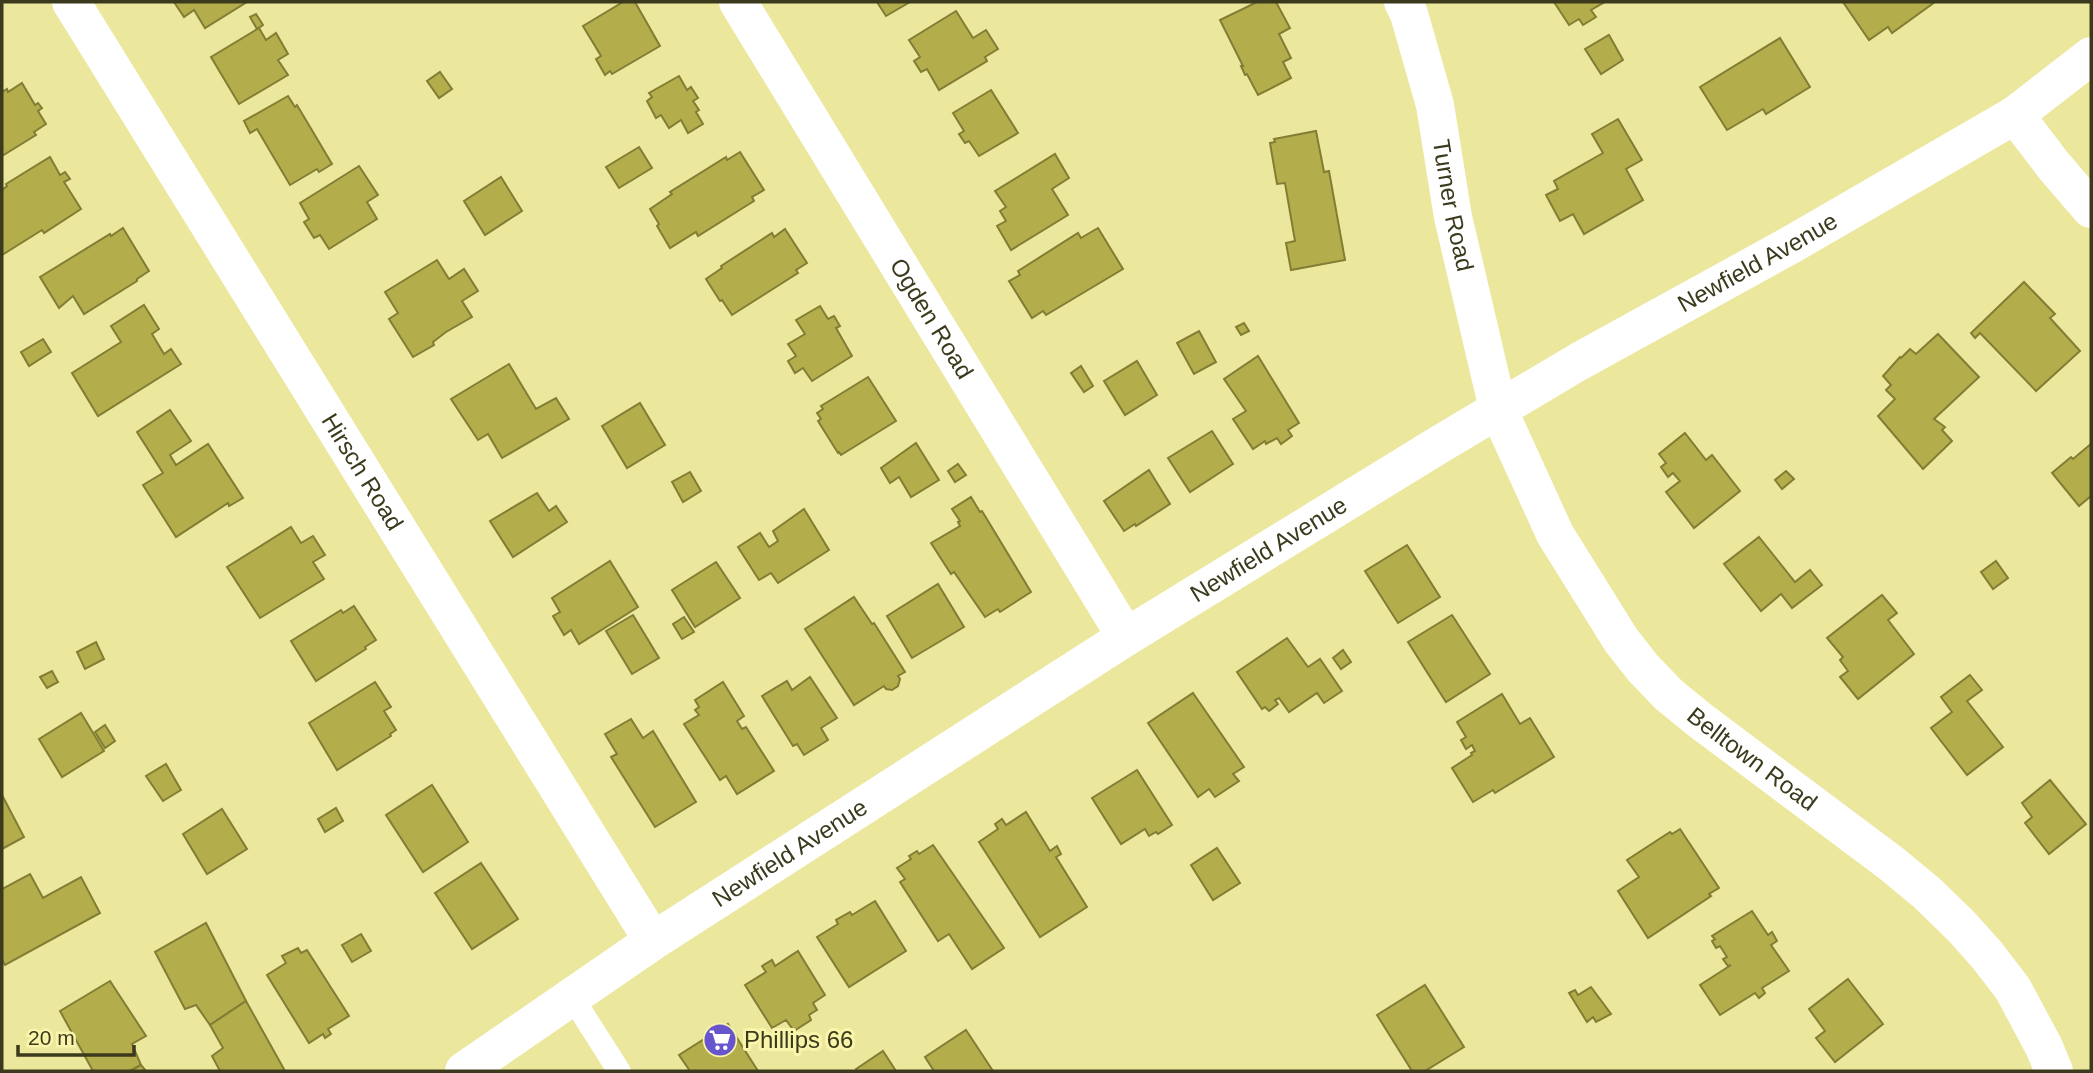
<svg xmlns="http://www.w3.org/2000/svg" width="2093" height="1073" font-family="Arial,sans-serif">
<style>
.building{fill:#b4ad4c;stroke:#827d34;stroke-width:2}
.lines{fill:none;stroke-linecap:round;stroke-linejoin:round}
.service{stroke:#fff;stroke-width:23}
.minor{stroke:#fff;stroke-width:38}
.tertiary{stroke:#fff;stroke-width:38}
.secondary{stroke:#fff;stroke-width:38}
.labels{text-anchor:middle;stroke-width:6;stroke-linejoin:round;paint-order:stroke}
.street-label{font-size:24px;fill:#3c3a1c;stroke:#f9f5aa}
.poi-label{font-size:24px;fill:#3c3a1c;stroke:#f9f5aa;text-anchor:start}
</style>
<rect width="100%" height="100%" fill="#ebe79d"/>
<!-- building -->
<g class="building">
<polygon points="174,2 247,2 205,28 194,10 184,17"/>
<polygon points="623,2 635,2 660,46 612,74 610,71 605,75 596,59 601,56 583,26"/>
<polygon points="877,2 910,2 886,16"/>
<polygon points="1257,2 1276,2 1290,28 1279,34 1291,58 1283,62 1291,78 1258,95 1247,74 1245,75 1241,66 1243,66 1220,20"/>
<polygon points="1554,2 1605,2 1591,10 1596,17 1583,25 1579,19 1569,25"/>
<polygon points="1843,2 1935,2 1892,33 1888,27 1869,40"/>
<polygon points="956,11 973,38 986,30 998,49 985,57 987,61 939,90 927,69 921,72 914,61 920,57 909,40"/>
<polygon points="256,14 263,25 257,29 250,17"/>
<polygon points="259,28 266,40 276,33 288,54 278,60 288,75 239,104 211,57"/>
<polygon points="1609,35 1623,60 1601,74 1585,49"/>
<polygon points="1780,38 1810,87 1766,114 1763,109 1727,130 1700,87"/>
<polygon points="440,72 452,89 439,98 427,81"/>
<polygon points="679,76 687,90 691,87 698,98 693,101 699,110 696,112 703,124 688,133 681,120 669,128 661,115 656,118 647,101 652,97 649,93"/>
<polygon points="22,83 35,105 38,103 42,108 38,111 46,124 34,132 36,135 2,156 2,92 7,89 8,92"/>
<polygon points="991,90 1018,133 979,156 969,141 965,143 959,134 964,131 953,113"/>
<polygon points="288,96 295,107 297,105 332,164 319,172 317,169 290,185 257,129 250,133 244,121"/>
<polygon points="1618,119 1642,160 1626,169 1643,200 1584,234 1573,214 1560,221 1546,195 1558,189 1554,181 1603,153 1592,134"/>
<polygon points="1316,131 1324,172 1329,171 1345,260 1291,270 1286,243 1295,241 1285,183 1277,184 1270,143 1275,142 1274,139"/>
<polygon points="639,147 652,168 619,188 606,167"/>
<polygon points="740,152 764,190 752,197 754,201 698,236 696,232 670,248 657,226 659,224 650,209 672,194 670,192 726,157 727,160"/>
<polygon points="1055,154 1069,178 1052,189 1068,215 1011,250 997,226 1006,221 1000,211 1006,207 995,191"/>
<polygon points="50,157 60,175 65,172 70,179 64,182 81,209 44,233 42,230 2,255 2,190 7,186 6,184"/>
<polygon points="359,166 378,195 367,202 377,219 329,249 320,235 314,238 304,222 309,219 300,203"/>
<polygon points="501,177 522,211 485,235 464,201"/>
<polygon points="123,228 149,271 137,279 137,281 84,314 73,296 59,308 40,277 110,234 111,236"/>
<polygon points="1098,228 1123,269 1046,315 1043,311 1032,318 1009,281 1020,275 1018,271 1078,233 1081,238"/>
<polygon points="785,229 807,263 796,270 798,273 732,315 722,300 720,301 706,279 722,268 721,266 772,233 774,237"/>
<polygon points="437,260 449,279 464,269 478,291 462,301 472,317 446,332 433,342 434,345 413,357 389,319 398,313 385,292"/>
<polygon points="2024,282 2055,314 2050,318 2080,351 2036,391 1980,333 1975,338 1971,333"/>
<polygon points="144,305 159,329 152,334 164,354 171,349 181,364 98,416 72,373 121,342 111,326"/>
<polygon points="820,306 828,319 834,316 840,326 836,328 852,356 812,381 803,368 795,373 788,361 796,356 788,344 805,334 796,320"/>
<polygon points="1244,323 1249,331 1241,335 1236,327"/>
<polygon points="1199,331 1216,362 1194,374 1177,343"/>
<polygon points="1938,334 1979,377 1934,419 1945,427 1942,430 1952,441 1923,469 1878,416 1895,399 1886,390 1891,385 1883,376 1900,357 1901,358 1910,349 1916,354"/>
<polygon points="43,339 51,352 29,366 21,352"/>
<polygon points="1258,356 1299,423 1288,430 1292,436 1281,444 1277,438 1266,444 1265,441 1253,449 1233,419 1246,411 1224,379"/>
<polygon points="1137,361 1157,395 1125,415 1104,381"/>
<polygon points="509,364 536,409 556,398 569,419 502,458 488,434 478,440 451,399"/>
<polygon points="1081,366 1093,386 1084,392 1071,373"/>
<polygon points="868,377 896,421 841,455 839,452 838,453 818,421 821,419 817,413 823,409 821,406"/>
<polygon points="640,403 665,445 627,468 602,426"/>
<polygon points="170,410 191,441 170,455 176,465 208,444 243,498 229,506 228,503 176,537 143,485 163,473 137,432"/>
<polygon points="1212,431 1233,464 1190,492 1168,458"/>
<polygon points="1685,433 1706,460 1712,455 1740,491 1694,528 1666,492 1680,481 1673,473 1668,477 1661,467 1666,463 1659,454"/>
<polygon points="916,443 939,480 911,497 899,477 890,483 881,468"/>
<polygon points="2091,444 2091,496 2079,506 2052,473 2071,457 2073,459"/>
<polygon points="958,464 966,475 955,482 948,471"/>
<polygon points="1149,470 1170,504 1136,526 1135,524 1124,531 1104,501"/>
<polygon points="1786,471 1794,479 1782,489 1775,480"/>
<polygon points="690,472 701,491 683,502 672,482"/>
<polygon points="537,493 549,511 556,506 567,522 513,557 490,521"/>
<polygon points="971,497 980,512 982,511 1031,592 1000,612 998,609 985,617 954,572 951,574 931,543 960,526 958,522 960,521 952,509"/>
<polygon points="804,509 829,550 778,583 771,573 759,580 738,547 760,533 769,547 778,541 773,531"/>
<polygon points="291,527 301,543 313,536 325,555 313,562 324,579 260,618 227,567"/>
<polygon points="1759,537 1795,582 1810,570 1822,585 1792,608 1781,594 1761,611 1724,564"/>
<polygon points="1407,545 1440,597 1398,623 1365,571"/>
<polygon points="610,561 638,607 579,644 571,630 564,635 553,616 560,612 552,598"/>
<polygon points="1996,561 2008,578 1993,589 1981,572"/>
<polygon points="716,562 740,598 695,627 672,590"/>
<polygon points="938,584 964,627 912,658 887,616"/>
<polygon points="1882,595 1897,613 1888,620 1914,654 1858,699 1840,677 1848,671 1840,660 1843,657 1827,638"/>
<polygon points="854,597 872,624 874,623 905,672 898,676 900,679 898,686 892,690 886,689 884,686 854,705 805,629"/>
<polygon points="354,606 376,640 365,647 366,649 316,681 291,641 341,610 343,613"/>
<polygon points="633,615 659,658 632,674 606,631"/>
<polygon points="1452,615 1490,674 1446,702 1408,642"/>
<polygon points="684,617 694,632 682,639 673,624"/>
<polygon points="1287,638 1308,667 1320,659 1342,691 1324,703 1317,693 1289,712 1279,698 1275,700 1278,704 1269,711 1265,707 1262,709 1237,672"/>
<polygon points="96,642 104,659 85,669 77,652"/>
<polygon points="1343,650 1351,662 1341,669 1333,658"/>
<polygon points="52,671 58,682 47,688 40,677"/>
<polygon points="1970,675 1982,690 1967,701 2003,747 1967,775 1931,728 1952,712 1941,697"/>
<polygon points="810,677 837,718 821,728 828,740 804,755 797,744 793,746 762,696 787,681 792,690"/>
<polygon points="375,682 391,707 384,711 396,730 390,734 391,736 337,770 309,723"/>
<polygon points="723,682 744,716 737,721 742,729 746,727 774,771 737,794 726,776 720,780 684,724 699,715 695,710 699,707 695,700"/>
<polygon points="1193,693 1244,767 1233,774 1239,781 1215,797 1209,789 1198,797 1148,723"/>
<polygon points="1502,694 1520,724 1530,718 1554,757 1495,793 1493,790 1473,802 1452,768 1472,755 1471,753 1475,751 1472,745 1466,749 1461,740 1466,737 1457,722"/>
<polygon points="81,713 104,751 62,777 39,739"/>
<polygon points="631,719 643,738 653,731 696,802 655,827 611,757 617,754 605,734"/>
<polygon points="105,725 115,741 105,748 95,732"/>
<polygon points="166,764 181,790 163,801 146,776"/>
<polygon points="1137,770 1172,825 1158,834 1156,832 1149,836 1145,829 1121,844 1092,798"/>
<polygon points="2050,780 2086,824 2049,854 2025,823 2032,817 2022,803"/>
<polygon points="432,785 468,842 423,872 386,815"/>
<polygon points="2,795 24,837 2,849"/>
<polygon points="336,808 343,821 325,832 318,819"/>
<polygon points="222,809 247,849 207,874 183,834"/>
<polygon points="1026,812 1050,851 1057,846 1061,854 1056,857 1087,907 1040,937 979,842 998,829 995,824 1002,819 1006,825"/>
<polygon points="1680,829 1719,888 1709,894 1711,896 1648,938 1618,891 1639,877 1627,860 1670,832 1672,834"/>
<polygon points="933,845 1004,948 972,969 949,934 938,941 900,882 905,879 897,868 911,859 909,856 917,851 919,854"/>
<polygon points="1217,848 1240,883 1213,900 1191,865"/>
<polygon points="481,863 518,919 472,949 435,893"/>
<polygon points="30,874 43,898 81,877 100,913 5,965 2,960 2,889"/>
<polygon points="875,901 906,951 849,987 817,937 838,924 836,920 850,912 852,915"/>
<polygon points="1752,911 1768,935 1772,932 1777,941 1771,945 1789,971 1762,988 1765,993 1759,998 1755,993 1720,1015 1700,985 1731,965 1728,966 1723,959 1727,957 1720,946 1716,948 1712,941 1715,939 1712,936"/>
<polygon points="206,923 246,1001 210,1025 196,1005 185,1009 155,952"/>
<polygon points="361,934 371,951 352,962 342,945"/>
<polygon points="298,948 301,953 307,950 349,1016 328,1029 331,1034 325,1038 323,1034 309,1043 267,975 286,963 282,956"/>
<polygon points="798,951 825,995 813,1003 817,1010 809,1015 811,1020 794,1031 786,1020 772,1028 745,985 766,972 762,966 772,960 775,966"/>
<polygon points="1848,979 1883,1024 1835,1062 1816,1038 1825,1031 1809,1009"/>
<polygon points="110,981 146,1036 132,1044 141,1065 130,1071 93,1071 60,1011"/>
<polygon points="1425,985 1464,1047 1425,1071 1412,1071 1377,1015"/>
<polygon points="1591,987 1611,1014 1596,1022 1593,1017 1587,1022 1569,993 1575,990 1578,995"/>
<polygon points="246,1001 285,1071 220,1071 212,1056 223,1048 210,1025"/>
<polygon points="728,1024 758,1071 690,1071 679,1055"/>
<polygon points="966,1030 993,1071 934,1071 925,1057"/>
<polygon points="883,1051 896,1071 857,1071 856,1069"/>
<polygon points="141,1065 146,1071 130,1071"/>
</g>
<g class="lines">
<!-- service -->
<polyline class="service" points="572,997 619,1071"/>
<!-- minor -->
<g class="minor">
<path id="s1" d="M71,2L653,941"/>
<path id="s2" d="M738,2L1126,637"/>
<path id="s3" d="M1403,2L1409,14L1435,105L1453,217L1498,409L1555,534L1621,640L1643,668L1669,695L1701,721L1892,864L1927,893L1961,926L1987,955L2013,989L2044,1047L2054,1071"/>
</g>
<!-- tertiary -->
<polyline class="tertiary" points="2015,115 2054,166 2091,209"/>
<!-- secondary -->
<path class="secondary" id="s4" d="M464,1071L653,941L1126,637L1437,446L1578,362L1794,243L2015,115L2091,56"/>
</g>
<!-- icons -->
<defs>
<symbol id="supermarket-disc" viewBox="-11 -11 22 22"><circle r="9.5" fill="#6755ce" stroke="#f9f5aa"/><path d="M-6-5.5h2.5l.6 2H6L4.5 2H-2.5L-4.4-4H-6ZM-1.5 3.2a1.3 1.3 0 1 0 .1 0ZM3 3.2a1.3 1.3 0 1 0 .1 0Z" fill="#fff"/></symbol>
</defs>
<g fill-rule="evenodd">
<use href="#supermarket-disc" x="701" y="1021" width="38" height="38"/>
</g>
<g class="labels">
<!-- street labels -->
<g class="street-label">
<text dy="8" stroke="none"><textPath href="#s3" startOffset="210">Turner Road</textPath></text>
<text dy="8" stroke="none"><textPath href="#s4" startOffset="1526">Newfield Avenue</textPath></text>
<text dy="8" stroke="none"><textPath href="#s2" startOffset="371">Ogden Road</textPath></text>
<text dy="8" stroke="none"><textPath href="#s1" startOffset="553">Hirsch Road</textPath></text>
<text dy="8" stroke="none"><textPath href="#s4" startOffset="959">Newfield Avenue</textPath></text>
<text dy="8" stroke="none"><textPath href="#s3" startOffset="859">Belltown Road</textPath></text>
<text dy="8" stroke="none"><textPath href="#s4" startOffset="392">Newfield Avenue</textPath></text>
</g>
<!-- poi labels -->
<g class="poi-label">
<text x="744" y="1048">Phillips 66</text>
</g>
</g>
<!-- border -->
<rect width="2093" height="1073" fill="none" stroke="#3c3a1c" stroke-width="7"/>
<!-- scale -->
<path d="M18 1045v10h116v-10" fill="none" stroke="#3c3a1c" stroke-width="3.5"/>
<text x="28" y="1045" font-size="21" fill="#3c3a1c" stroke="#f9f5aa" stroke-width="5" paint-order="stroke">20 m</text>
</svg>
